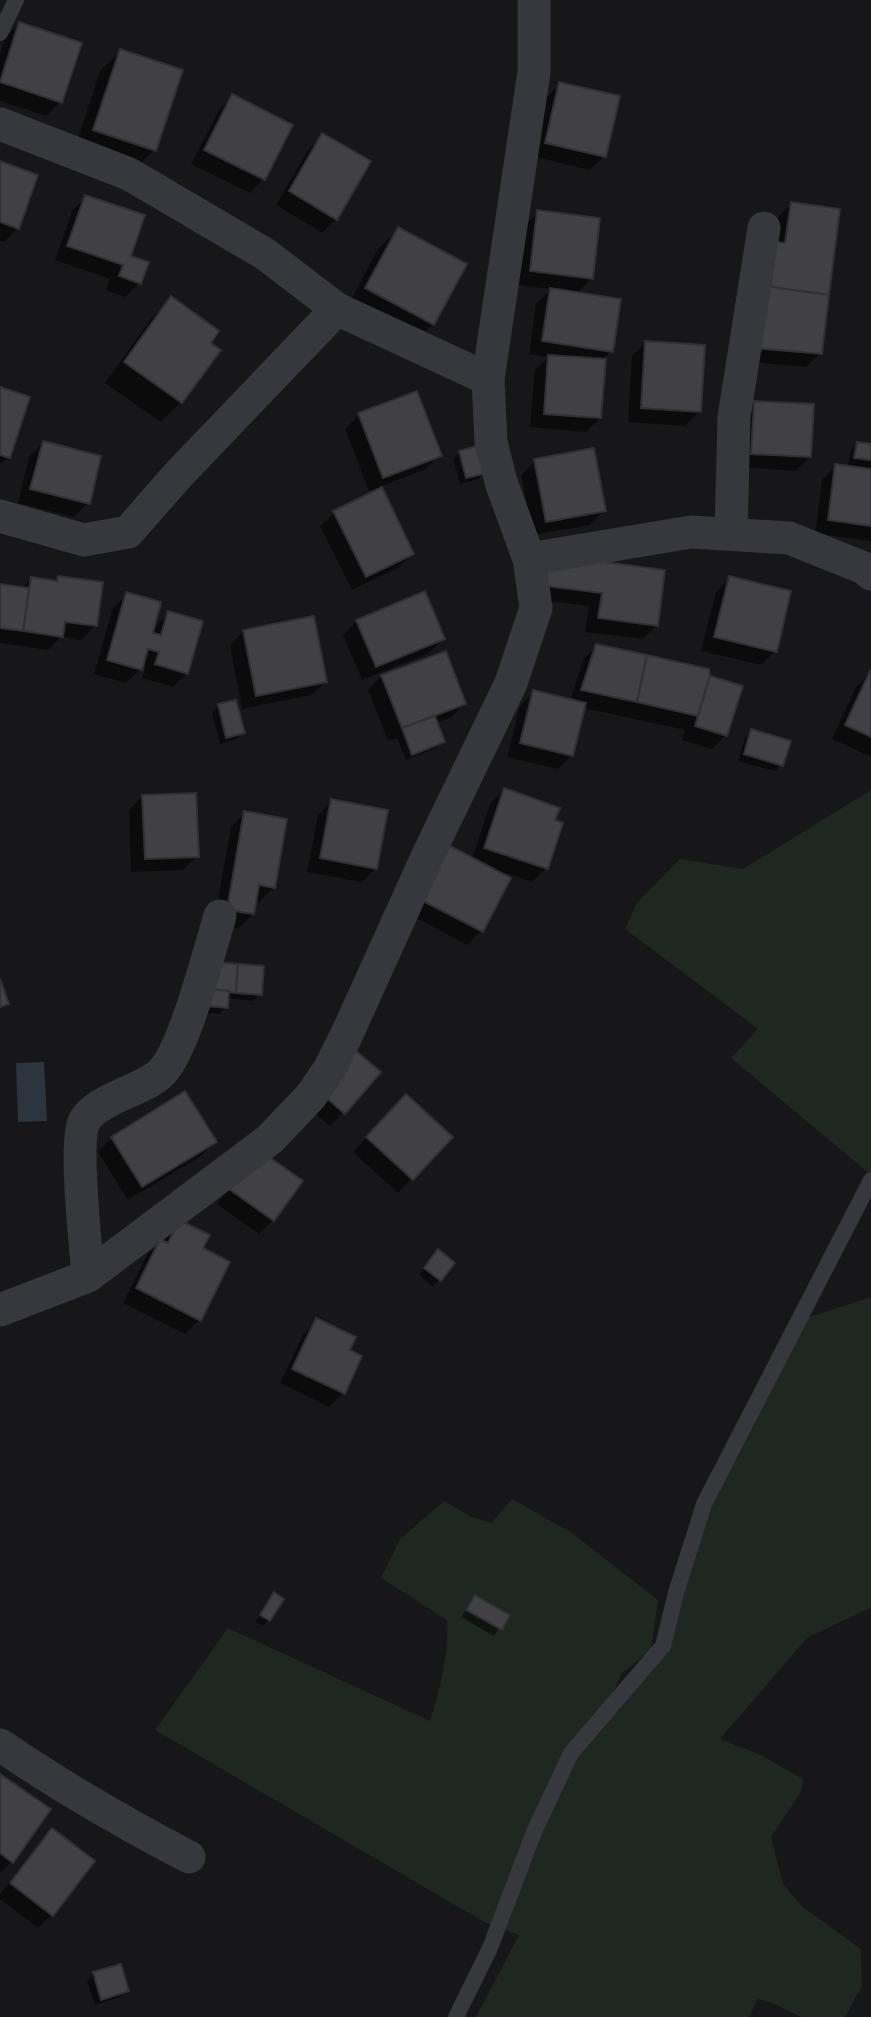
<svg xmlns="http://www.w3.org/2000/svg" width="871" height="2017" font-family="'Fira Sans',sans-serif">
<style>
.green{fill:#1e2720}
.water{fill:#2c343d}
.shadow{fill:#0007}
.building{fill:#414145;stroke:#313034;stroke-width:2}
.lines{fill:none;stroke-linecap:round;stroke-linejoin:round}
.service{stroke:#37383e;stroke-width:16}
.minor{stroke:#37383e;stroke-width:33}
</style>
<rect width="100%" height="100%" fill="#171618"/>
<!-- green -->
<g class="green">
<polygon points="871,790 871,1175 731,1058 758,1029 625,929 637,903 680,859 743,869"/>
<path d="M871,1297V1608L808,1637L720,1739L763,1756L803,1779L801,1792L771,1837L783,1884L803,1907L861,1949L862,1986L845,2017H801L772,2003L758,1999L749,2017H476L519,1935L484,1922L155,1730L228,1628L430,1721C440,1687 449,1656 447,1620L381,1578L400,1539L444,1501L472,1517L491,1523L512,1499L572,1533L658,1600L651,1650L621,1674L608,1707L663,1646L704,1504L800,1320Z"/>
</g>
<!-- water -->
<polygon class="water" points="44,1062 47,1121 18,1122 16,1063"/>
<!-- shadow -->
<g class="shadow">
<polygon points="19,24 60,102 46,116 0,101 0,54 5,38"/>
<polygon points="121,51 154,150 134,170 74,150 100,71"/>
<polygon points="560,84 604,156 590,170 532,156 546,98"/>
<polygon points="233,96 263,179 250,193 191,164 219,110"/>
<polygon points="323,135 336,219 322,233 276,205 309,149"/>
<polygon points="0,163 18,228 4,242 0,241"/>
<polygon points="86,197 139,283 125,297 106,290 110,279 55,260 72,211"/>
<polygon points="791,204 820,353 806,367 742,361 774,243 777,218"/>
<polygon points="538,212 591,279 576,294 611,351 601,361 600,418 586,432 530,427 535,370 548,357 529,354 536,304 551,289 517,285 524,226"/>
<polygon points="399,229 433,324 413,345 346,309 378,249"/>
<polygon points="171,299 208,343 218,350 181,402 161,422 105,383 151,319"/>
<polygon points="646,342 699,412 685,426 628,422 632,356"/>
<polygon points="0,388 8,457 0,465"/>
<polygon points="755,402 810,457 796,471 738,467 741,416"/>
<polygon points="359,415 440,455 426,469 369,491 345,429"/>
<polygon points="43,443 88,503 74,517 18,503 29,457"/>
<polygon points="857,444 871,446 871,541 815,534 822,480 836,466 848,467 851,451"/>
<polygon points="460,453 485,472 479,479 460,484 453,459"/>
<polygon points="535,461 604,511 590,525 533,535 521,475"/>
<polygon points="334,513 412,554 398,568 352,590 320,526"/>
<polygon points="558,562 657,625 643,639 585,632 589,606 524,598"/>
<polygon points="58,578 95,626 81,640 61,637 48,650 0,643 0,586 22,589 31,579 54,582"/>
<polygon points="730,578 775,651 761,665 701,651 716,592"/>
<polygon points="127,594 151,631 169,613 187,673 173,687 142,678 146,666 141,665 140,669 126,683 94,674 113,608"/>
<polygon points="357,621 443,639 429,653 362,680 343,635"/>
<polygon points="244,631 326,681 312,695 242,709 230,645"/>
<polygon points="597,646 741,687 726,735 712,749 682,740 685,730 584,708 572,755 558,769 507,757 520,706 534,692 570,701 583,660"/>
<polygon points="445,653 464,704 450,718 436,723 443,741 436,748 406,760 397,738 388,741 368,690 381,676"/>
<polygon points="870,673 871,674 871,757 832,739 856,687"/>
<polygon points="219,706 243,733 236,739 220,744 212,713"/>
<polygon points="752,731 781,765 775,771 738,761 745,738"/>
<polygon points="504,790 553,821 546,868 532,882 498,871 497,873 509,879 481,931 467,945 409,914 472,859 490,804"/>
<polygon points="143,796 197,856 183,870 131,872 129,810"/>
<polygon points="332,801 376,868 362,882 307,872 318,815"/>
<polygon points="245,813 273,888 259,902 255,901 253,914 239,928 214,923 231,827"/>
<polygon points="204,971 260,994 253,1001 227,998 226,1007 219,1014 200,1012"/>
<polygon points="342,1041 344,1112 330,1126 293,1095"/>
<polygon points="392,1110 451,1137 398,1193 353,1152"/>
<polygon points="112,1138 215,1142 201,1156 128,1200 98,1152"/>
<polygon points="245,1165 273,1220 259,1234 217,1204"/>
<polygon points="179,1222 201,1249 199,1320 185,1334 123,1303 147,1255 161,1241 162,1242"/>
<polygon points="432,1258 453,1263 433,1287 419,1275"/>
<polygon points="317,1321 347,1351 343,1393 329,1407 280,1383 303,1335"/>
<polygon points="274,1595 269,1620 262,1626 255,1622"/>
<polygon points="475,1597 508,1616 494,1636 461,1617"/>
<polygon points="0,1776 12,1861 0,1873"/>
<polygon points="52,1831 52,1914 38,1928 0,1899 0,1894 39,1844"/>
<polygon points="94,1974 127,1990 120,1997 95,2005 87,1981"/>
</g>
<!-- building -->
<g class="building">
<polygon points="19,22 82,43 62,103 0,82"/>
<polygon points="120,49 183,70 156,151 93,130"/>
<polygon points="559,82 620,96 606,157 545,143"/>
<polygon points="232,94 293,125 265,180 204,150"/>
<polygon points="322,133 371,161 337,220 289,191"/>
<polygon points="0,161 38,175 19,229 0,222"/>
<polygon points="85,195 145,215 131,256 149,262 141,284 119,276 123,265 67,246"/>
<polygon points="791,202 840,209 829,295 764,286 770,241 785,243"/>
<polygon points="537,210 600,218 593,279 530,271"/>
<polygon points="398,227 467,264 434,325 365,288"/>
<polygon points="764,286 829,295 822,354 755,348"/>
<polygon points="550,288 621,299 613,352 542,341"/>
<polygon points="171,296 219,331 211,343 221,350 182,403 124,362"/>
<polygon points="645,341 705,345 701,412 641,408"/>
<polygon points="548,355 606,359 601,418 544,414"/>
<polygon points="0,387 30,397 10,458 0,455"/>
<polygon points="417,391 442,456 383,478 358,413"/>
<polygon points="754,401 814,404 811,457 751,454"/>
<polygon points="43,441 101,456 90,504 30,489"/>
<polygon points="857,442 871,444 871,460 854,458"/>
<polygon points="480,445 487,473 466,478 459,451"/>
<polygon points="594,448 606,511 546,522 534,459"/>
<polygon points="835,464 871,469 871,526 828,520"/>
<polygon points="382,487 414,554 366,577 333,511"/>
<polygon points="574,558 665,570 658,626 598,618 602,593 537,585 539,565"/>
<polygon points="58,576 103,582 97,626 65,622 63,637 23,631 31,577 57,581"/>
<polygon points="729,576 791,591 777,652 714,637"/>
<polygon points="0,584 29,588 23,631 0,628"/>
<polygon points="425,591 445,639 376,667 356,620"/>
<polygon points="126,592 161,602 153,633 161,635 168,611 203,621 188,674 155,664 159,652 148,649 142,670 107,660"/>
<polygon points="314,616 327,682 256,696 243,630"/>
<polygon points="596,644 647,655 637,702 581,690"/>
<polygon points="446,651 466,704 402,728 381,675"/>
<polygon points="647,655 709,669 710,676 698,716 637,702"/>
<polygon points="870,671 871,672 871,737 845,725"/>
<polygon points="710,676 743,686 727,736 695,726"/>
<polygon points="533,690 586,703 573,756 520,743"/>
<polygon points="236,700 245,733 226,738 218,704"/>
<polygon points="435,716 445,742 412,755 402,728"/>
<polygon points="751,729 791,741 783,766 744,754"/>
<polygon points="504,788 560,808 555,820 563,823 548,869 484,848"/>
<polygon points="196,793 199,857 145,859 142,795"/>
<polygon points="331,799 388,810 377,869 320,858"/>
<polygon points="244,811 287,819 275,888 259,885 254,914 227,910"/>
<polygon points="450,846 511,878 483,932 421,900"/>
<polygon points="210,962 238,964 236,993 207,989"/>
<polygon points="238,964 264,966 262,995 236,993"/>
<polygon points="0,979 9,1004 0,1007"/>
<polygon points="207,989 229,991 228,1008 206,1006"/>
<polygon points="342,1039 381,1072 345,1114 306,1080"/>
<polygon points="185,1091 217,1142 142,1187 111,1137"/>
<polygon points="406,1094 453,1137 413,1180 366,1137"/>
<polygon points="258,1149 303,1181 274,1221 229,1189"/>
<polygon points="179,1220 210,1235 203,1248 230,1262 201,1321 136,1288 160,1239 168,1243"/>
<polygon points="438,1249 455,1263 441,1281 424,1268"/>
<polygon points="316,1318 356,1337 350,1350 362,1356 345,1394 292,1369"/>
<polygon points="274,1592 284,1599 270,1621 260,1615"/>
<polygon points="475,1595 510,1615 502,1630 466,1610"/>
<polygon points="0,1774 51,1809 13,1863 0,1853"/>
<polygon points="52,1828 95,1861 53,1916 10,1883"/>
<polygon points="121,1964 129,1991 101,2000 93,1972"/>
</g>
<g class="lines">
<!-- service -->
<g class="service">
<polyline points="0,33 16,0"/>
<polyline points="456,2017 490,1948 534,1832 571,1753 663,1646 676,1593 704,1504 871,1180"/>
</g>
<!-- minor -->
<g class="minor">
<polyline points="0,124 129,174 265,254 337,309 488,379"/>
<polyline points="0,516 84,540 128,532 179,474 337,309"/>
<polyline points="731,534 734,417 764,228"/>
<polyline points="529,559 691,532 789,538 864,568 871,574"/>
<path d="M88,1276C86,1247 74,1144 84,1122C94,1100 141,1091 160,1074C184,1053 209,951 220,916"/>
<polyline points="0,1310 88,1276 270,1139 311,1096 330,1068 347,1034 428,855 511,683 536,608 529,559 501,482 491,442 488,379 534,72 534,0"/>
<path d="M0,1745C63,1788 122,1822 189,1857"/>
</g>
</g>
</svg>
